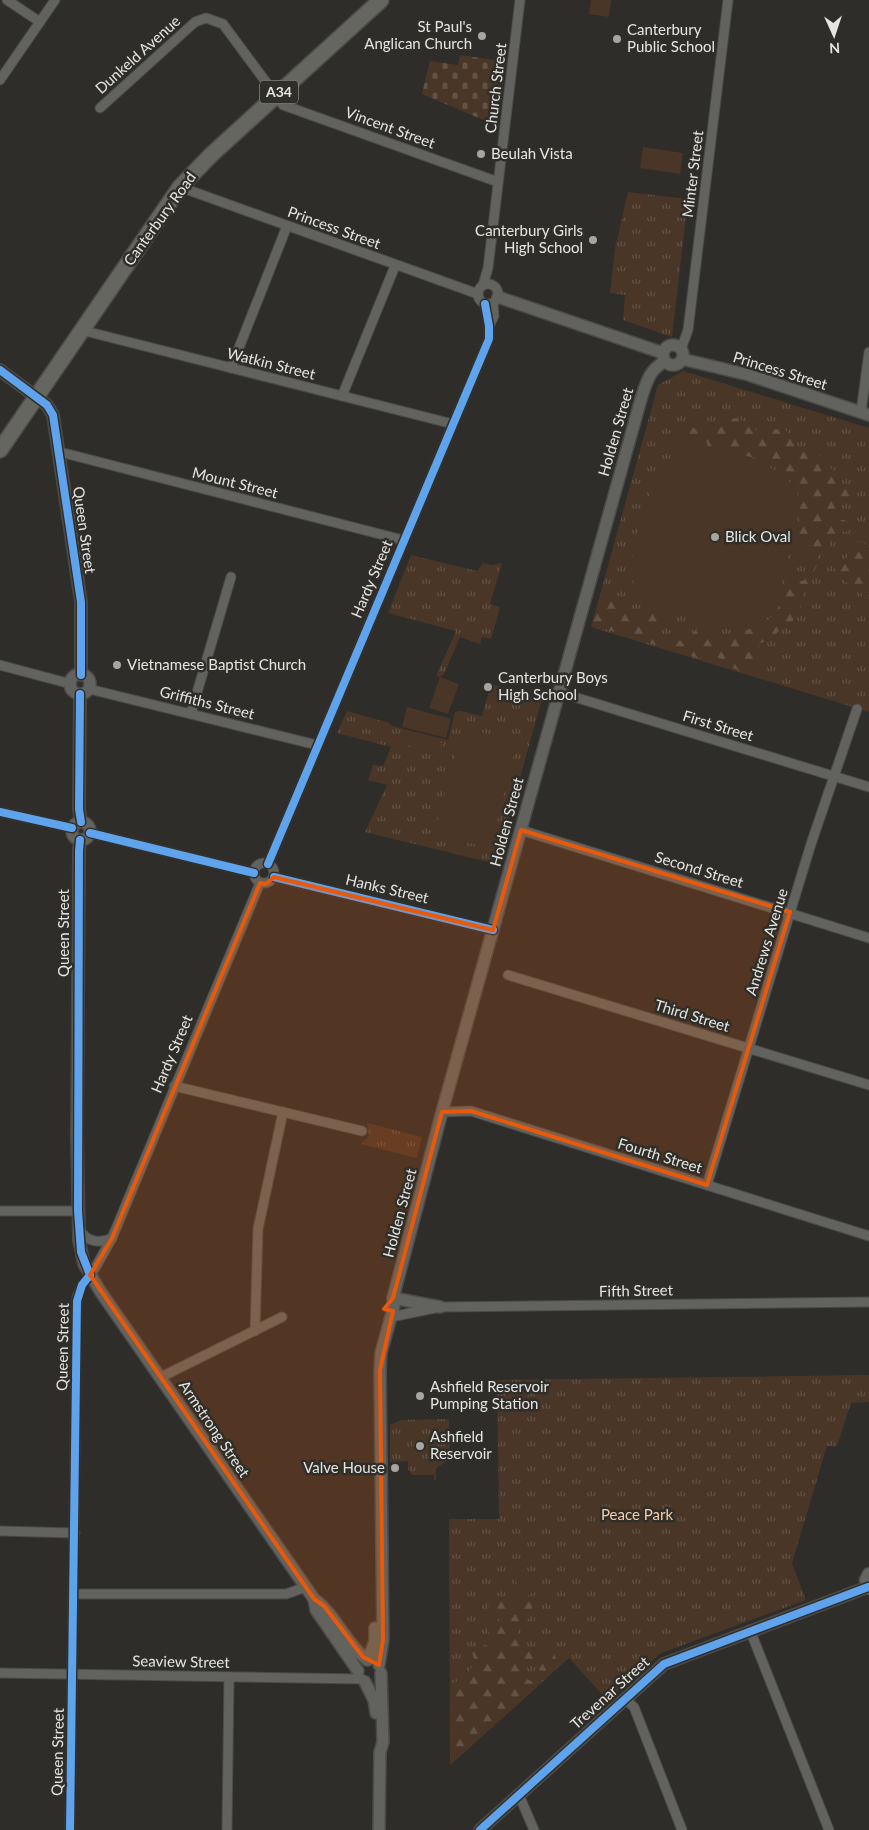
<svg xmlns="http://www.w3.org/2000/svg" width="869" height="1830" font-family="Lato,sans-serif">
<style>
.grass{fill:url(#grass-tufts)}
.forest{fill:url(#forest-firs)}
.cemetery{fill:url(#cemetery-stones)}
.garden{fill:#493627}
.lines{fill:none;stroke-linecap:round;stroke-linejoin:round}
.minor-casing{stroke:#4b4a48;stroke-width:11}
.tertiary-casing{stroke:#4b4a48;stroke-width:14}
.secondary-casing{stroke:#4b4a48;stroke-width:15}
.trunk-casing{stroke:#4b4a48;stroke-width:18}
.minor{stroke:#62635e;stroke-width:9}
.tertiary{stroke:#62635e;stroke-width:11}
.secondary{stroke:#646460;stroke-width:12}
.trunk{stroke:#666660;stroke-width:15}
.cycleway-casing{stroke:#2f2e29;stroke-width:11}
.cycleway{stroke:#60a3ed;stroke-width:8}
.marked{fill:#e8590c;fill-opacity:0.2;stroke:#e8590c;stroke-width:4;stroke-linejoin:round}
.poi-dot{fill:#a6a5a2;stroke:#2f2e29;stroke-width:2}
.labels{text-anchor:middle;stroke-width:5;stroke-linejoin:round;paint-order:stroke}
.shield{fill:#2f2e29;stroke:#afaeaa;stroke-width:1}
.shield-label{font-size:14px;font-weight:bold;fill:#e6e5e2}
.poi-label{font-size:15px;fill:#e6e5e2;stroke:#2f2e29;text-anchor:start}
.street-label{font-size:15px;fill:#e6e5e2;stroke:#2f2e29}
.park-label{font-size:15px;fill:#f8cba8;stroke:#2f2e29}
</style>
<defs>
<pattern id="grass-tufts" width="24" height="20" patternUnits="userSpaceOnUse" patternTransform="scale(1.25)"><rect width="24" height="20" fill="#493627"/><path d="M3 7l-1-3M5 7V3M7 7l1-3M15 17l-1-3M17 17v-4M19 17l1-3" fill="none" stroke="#635346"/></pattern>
<pattern id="forest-firs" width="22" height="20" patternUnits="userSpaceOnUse" patternTransform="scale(1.25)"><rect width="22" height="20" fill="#493627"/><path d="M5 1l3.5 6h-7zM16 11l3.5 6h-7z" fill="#635346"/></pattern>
<pattern id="cemetery-stones" width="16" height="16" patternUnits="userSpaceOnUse" patternTransform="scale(1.25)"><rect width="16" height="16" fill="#493627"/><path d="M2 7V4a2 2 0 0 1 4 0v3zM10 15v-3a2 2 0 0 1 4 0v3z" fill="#635346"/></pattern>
</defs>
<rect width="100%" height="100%" fill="#2e2d2a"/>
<!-- grass -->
<g class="grass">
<polygon points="628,192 688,199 672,337 623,320 625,295 610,293 615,248"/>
<polygon points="683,371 869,428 869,712 591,627 658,385"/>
<polygon points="411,555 477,571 483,563 491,565 502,563 490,604 500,607 491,639 482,637 480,644 460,637 444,674 440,677 436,676 456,631 388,613"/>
<polygon points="491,684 542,699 496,864 365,832 387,785 368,780 373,765 383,766 391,747 337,733 347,711 389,723 392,726 448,740 455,712 460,711 482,716"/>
<polygon points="367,1123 422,1137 417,1158 361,1144 369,1136"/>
<polygon points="869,1375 869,1402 851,1403 837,1446 827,1446 792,1563 806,1600 661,1653 608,1701 569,1658 450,1765 449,1519 499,1519 497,1380"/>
<polygon points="449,1419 450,1459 436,1468 436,1480 434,1480 434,1475 412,1475 408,1469 408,1461 390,1462 390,1425 401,1420"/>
</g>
<!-- forest -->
<g class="forest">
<path d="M734,418L740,419L755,430L784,429L794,437L799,449L808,446L819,454L824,464L842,475V486H850L854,491V497L850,501L843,500L837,504L838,508L844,511L840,519L850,522L851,528L847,532C838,530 832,534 829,543L832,549L830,553L818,554L817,565L803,596L800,611L795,615L793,621C777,628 777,639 757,644L765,651L768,661L767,664L757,665L752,674L725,666L721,659L714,656L705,660L592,625L603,589L615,593L619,599L628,602L637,614L646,610L660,612L662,620L654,627L651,634L689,643L692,634L702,624H707L711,628V633L718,637C736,633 769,628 778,608C782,598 784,587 786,577L804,581L812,551L795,546C814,462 775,464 708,446L706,440L676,433L673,429L677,425L700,429L719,419L730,421Z"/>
<polygon points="864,541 865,545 869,545 869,603 863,598 860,589 846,582 835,572 835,565 838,562 843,563 857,543"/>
<path d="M500,1600L518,1604L524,1600L531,1602L533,1605C530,1614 529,1622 520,1625L518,1635L531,1649L553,1652L557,1660L545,1671L539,1670L534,1661C526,1662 522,1670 523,1677L533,1682L536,1688L450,1765V1684C463,1681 470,1672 475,1661L472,1653L481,1644L493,1648L495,1644L487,1629L488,1623L502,1621L491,1616L488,1612L489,1606Z"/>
</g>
<!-- cemetery -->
<polygon class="cemetery" points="460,55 502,61 495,125 422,94 430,61 458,65"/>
<!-- garden -->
<g class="garden">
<polygon points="591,0 611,0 609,17 589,14"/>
<polygon points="643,147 683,153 680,174 640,168"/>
<path d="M679,433L694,437L690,451C716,448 779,461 793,487C797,495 798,506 797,516C797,527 779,599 773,608C768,616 758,622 749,625C726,634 698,620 676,614C653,607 633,598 631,571C630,554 647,499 654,483C658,473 667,467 672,459C675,451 677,441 679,433Z"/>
<polygon points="440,677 459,684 448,714 429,708"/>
<polygon points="407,707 451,719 446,738 402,727"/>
<polygon points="462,727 517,742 490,848 434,834"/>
<polygon points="406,734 442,743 439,753 403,744"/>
<polygon points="527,1570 539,1587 527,1596 515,1580"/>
</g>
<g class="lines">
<defs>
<g id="minor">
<polyline points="7,0 40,22"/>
<polyline points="0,80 55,0"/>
<polyline points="100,108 195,22 206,18 223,24 283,105 498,182"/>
<polyline points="180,187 478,294"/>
<circle cx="488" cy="294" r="10"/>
<polyline points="483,285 488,268 520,0"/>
<polyline points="489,326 494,316 493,303"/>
<polyline points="81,330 453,424"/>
<polyline points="681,349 688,330 728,0"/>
<polyline points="231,368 287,226"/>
<polyline points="342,396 395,266"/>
<polyline points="861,412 869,352"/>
<polyline points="60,452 403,540"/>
<polyline points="0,665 71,684"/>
<polyline points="89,689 317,745"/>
<polyline points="558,692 869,787"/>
<polyline points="191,713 231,577"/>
<polyline points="0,812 72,828"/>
<polyline points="521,830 869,938"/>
<polyline points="90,833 254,873"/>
<circle cx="264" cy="873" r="10"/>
<polyline points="268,864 489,339 489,326 485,304"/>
<polyline points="274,877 493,930"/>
<polyline points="508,975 869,1085"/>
<polyline points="174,1086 362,1131"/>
<polyline points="442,1112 471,1111 869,1236"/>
<polyline points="707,1185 811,844 857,709"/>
<polyline points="0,1211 78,1211"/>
<path d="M79,1228C85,1242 100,1244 112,1238"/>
<polyline points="391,1317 440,1307 869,1302"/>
<polyline points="255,1331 258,1229 283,1112"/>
<polyline points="161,1377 282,1317"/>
<polyline points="0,1531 75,1533"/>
<polyline points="74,1594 286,1594 306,1587"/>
<polyline points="750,1630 829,1830"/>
<polyline points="0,1673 362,1679"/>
<polyline points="625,1699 634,1707 682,1830"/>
<polyline points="519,1795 534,1830"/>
<polyline points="70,1830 77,1297 82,1285 95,1268 112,1238 260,883"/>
<polyline points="227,1830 229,1677"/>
</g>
<g id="tertiary">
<polyline points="498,297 663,353"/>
<circle cx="673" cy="355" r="10"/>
<polyline points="682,359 749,375 869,415"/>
<polyline points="0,370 47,405 53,415 81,602 81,675"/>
<circle cx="80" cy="684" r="10"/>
<polyline points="80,694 79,809 81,822"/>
<circle cx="81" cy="831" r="9"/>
<path d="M80,840L79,851L77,1136L79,1240L84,1264L100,1291L314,1599C336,1615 345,1643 367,1660"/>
<polyline points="393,1298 440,1307"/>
<polyline points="314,1599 316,1610 358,1671"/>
<polyline points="368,1660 375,1641 375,1628"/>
<path d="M379,1665L383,1640L380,1370L381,1353L394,1306L393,1298L442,1112L641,399C646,384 649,370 664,362"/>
<polyline points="365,1682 374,1700 376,1713"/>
<polyline points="379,1830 380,1752 383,1742 381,1673"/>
<polyline points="480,1830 664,1664 868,1587"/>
</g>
<polyline id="secondary" points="869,1574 866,1580 869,1588"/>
<polyline id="trunk" points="0,450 180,187 211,155 381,0"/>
</defs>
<!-- minor casing -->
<use href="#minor" class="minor-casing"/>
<!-- tertiary casing -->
<use href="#tertiary" class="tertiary-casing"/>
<!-- secondary casing -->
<use href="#secondary" class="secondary-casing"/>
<!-- trunk casing -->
<use href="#trunk" class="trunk-casing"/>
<!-- minor -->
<use href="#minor" class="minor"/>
<!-- tertiary -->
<use href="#tertiary" class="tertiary"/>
<!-- secondary -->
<use href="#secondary" class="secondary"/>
<!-- trunk -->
<use href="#trunk" class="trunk"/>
<defs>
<g id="cycleway">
<polyline points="0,370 47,405 53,415 81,602 81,675"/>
<polyline points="80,694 79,809 81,822"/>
<polyline points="0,812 72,828"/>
<polyline points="90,833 254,873"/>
<polyline points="268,864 489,339 489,326 485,304"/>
<polyline points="274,877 493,930"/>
<polyline points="70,1830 77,1301 82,1285 90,1275 81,1252 78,1211 79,851 80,840"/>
<polyline points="480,1830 664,1664 868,1587"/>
</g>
</defs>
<!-- cycleway casing -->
<use href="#cycleway" class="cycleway-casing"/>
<!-- cycleway -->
<use href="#cycleway" class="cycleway"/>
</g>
<!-- marked area -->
<path class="marked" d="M521,830L790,912L707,1185L471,1111L442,1112L393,1298L384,1309L393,1311L380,1370L383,1640L379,1665L363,1657L324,1606L314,1599L90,1275L112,1238L260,883L266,884L274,877L493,930Z"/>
<!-- markers -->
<g class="poi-dot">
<circle cx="482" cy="36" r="5"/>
<circle cx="617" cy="39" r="5"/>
<circle cx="481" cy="154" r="5"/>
<circle cx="593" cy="240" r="5"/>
<circle cx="715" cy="537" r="5"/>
<circle cx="117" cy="665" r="5"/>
<circle cx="488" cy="687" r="5"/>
<circle cx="420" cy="1396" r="5"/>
<circle cx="420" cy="1446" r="5"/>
<circle cx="395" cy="1468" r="5"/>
</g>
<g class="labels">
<!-- shield labels -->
<rect class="shield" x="260" y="80.5" width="38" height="23" rx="4"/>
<g class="shield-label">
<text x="279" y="97">A34</text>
</g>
<!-- poi labels -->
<g class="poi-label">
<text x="472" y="32" text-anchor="end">St Paul's<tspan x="472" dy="17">Anglican Church</tspan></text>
<text x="627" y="35">Canterbury<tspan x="627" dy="17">Public School</tspan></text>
<text x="491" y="159">Beulah Vista</text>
<text x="583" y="236" text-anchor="end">Canterbury Girls<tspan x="583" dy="17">High School</tspan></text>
<text x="725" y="542">Blick Oval</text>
<text x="127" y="670">Vietnamese Baptist Church</text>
<text x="498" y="683">Canterbury Boys<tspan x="498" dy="17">High School</tspan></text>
<text x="430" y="1392">Ashfield Reservoir<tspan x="430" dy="17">Pumping Station</tspan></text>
<text x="430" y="1442">Ashfield<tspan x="430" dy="17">Reservoir</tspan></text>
<text x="385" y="1473" text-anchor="end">Valve House</text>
</g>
<!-- street labels -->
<g class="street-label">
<text transform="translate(138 55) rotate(-42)" y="5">Dunkeld Avenue</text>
<text transform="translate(496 88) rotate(-83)" y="5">Church Street</text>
<text transform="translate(390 128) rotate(20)" y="5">Vincent Street</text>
<text transform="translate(693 174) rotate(-83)" y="5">Minter Street</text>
<text transform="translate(160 219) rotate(-54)" y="5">Canterbury Road</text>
<text transform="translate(334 228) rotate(20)" y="5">Princess Street</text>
<text transform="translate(271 364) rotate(14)" y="5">Watkin Street</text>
<text transform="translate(780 371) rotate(17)" y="5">Princess Street</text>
<text transform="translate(616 432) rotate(-74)" y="5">Holden Street</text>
<text transform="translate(235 483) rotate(14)" y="5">Mount Street</text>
<text transform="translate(84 530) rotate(82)" y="5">Queen Street</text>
<text transform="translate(372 579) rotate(-67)" y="5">Hardy Street</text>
<text transform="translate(207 703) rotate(14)" y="5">Griffiths Street</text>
<text transform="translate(718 726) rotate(17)" y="5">First Street</text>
<text transform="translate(507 822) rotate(-75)" y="5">Holden Street</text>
<text transform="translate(699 870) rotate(17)" y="5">Second Street</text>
<text transform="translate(387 889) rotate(13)" y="5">Hanks Street</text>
<text transform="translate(64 933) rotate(-90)" y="5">Queen Street</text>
<text transform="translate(767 942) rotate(-73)" y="5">Andrews Avenue</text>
<text transform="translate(692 1016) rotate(17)" y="5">Third Street</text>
<text transform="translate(172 1054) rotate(-67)" y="5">Hardy Street</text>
<text transform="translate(660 1156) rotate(17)" y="5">Fourth Street</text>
<text transform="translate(400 1213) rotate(-75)" y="5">Holden Street</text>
<text transform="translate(636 1291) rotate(-1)" y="5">Fifth Street</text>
<text transform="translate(63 1347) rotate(-89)" y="5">Queen Street</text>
<text transform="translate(214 1429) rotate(56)" y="5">Armstrong Street</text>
<text transform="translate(181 1662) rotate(1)" y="5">Seaview Street</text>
<text transform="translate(610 1693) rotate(-42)" y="5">Trevenar Street</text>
<text transform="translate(58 1752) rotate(-89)" y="5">Queen Street</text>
</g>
<!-- park labels -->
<g class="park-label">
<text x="637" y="1520">Peace Park</text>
</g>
</g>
<!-- north arrow -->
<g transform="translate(834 35) rotate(177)" stroke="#2f2e29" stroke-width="4" paint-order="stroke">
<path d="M0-4L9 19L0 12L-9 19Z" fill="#e6e5e2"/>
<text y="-8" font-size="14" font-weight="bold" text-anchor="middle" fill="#e6e5e2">N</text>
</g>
</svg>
